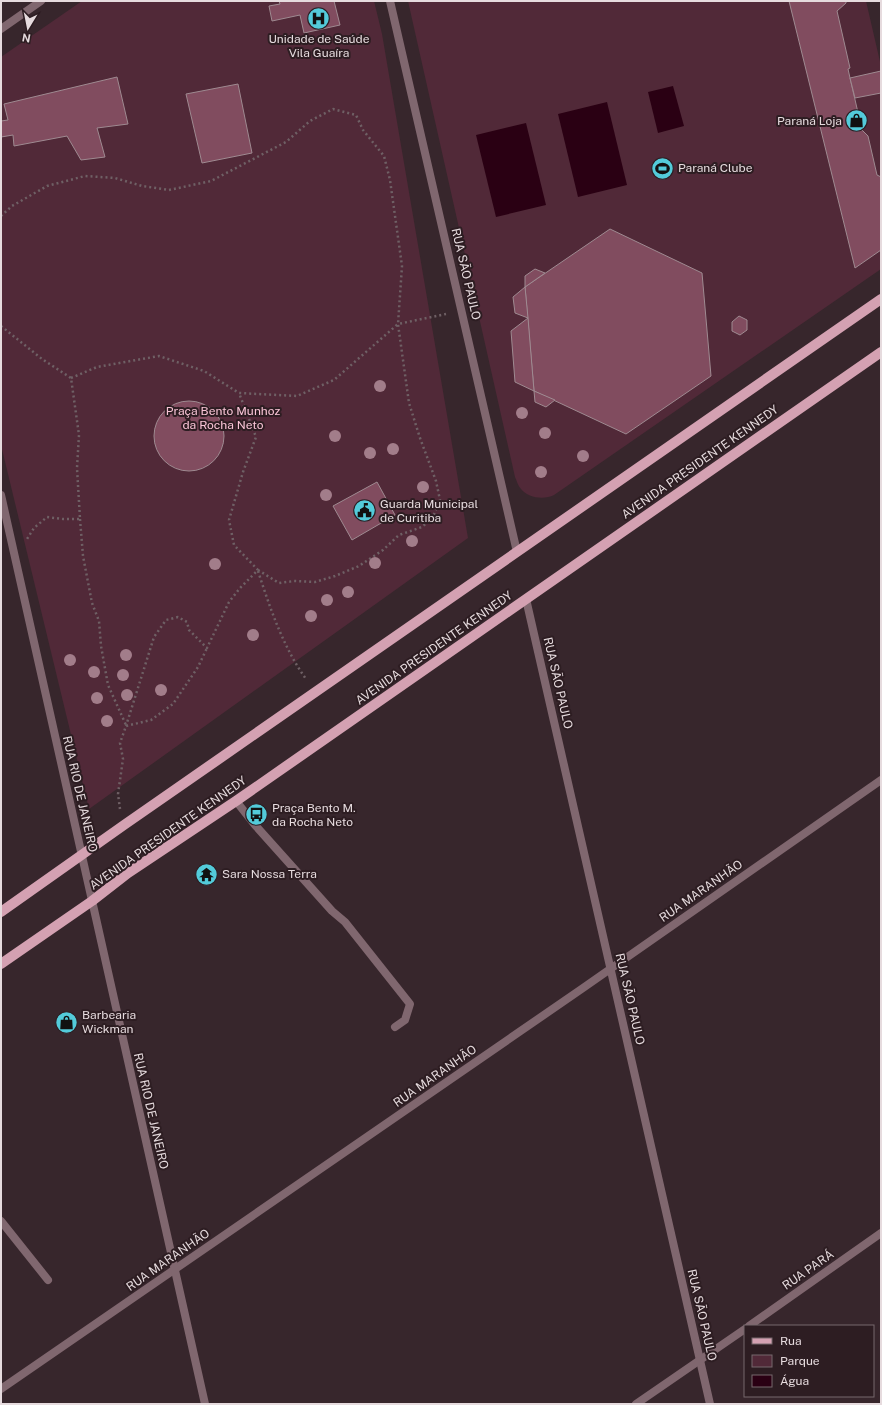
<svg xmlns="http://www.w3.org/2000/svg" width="882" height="1405" font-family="'Public Sans',sans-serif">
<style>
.green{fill:#512938}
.water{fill:#2a0013}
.building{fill:#814c5f;stroke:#9f8a91}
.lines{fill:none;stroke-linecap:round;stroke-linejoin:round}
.path{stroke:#6f6065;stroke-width:2.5;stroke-dasharray:2 3;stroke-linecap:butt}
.service{stroke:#80676f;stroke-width:8}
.minor{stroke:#80676f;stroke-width:8}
.tertiary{stroke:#80676f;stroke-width:8}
.primary{stroke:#d4a1b2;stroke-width:10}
.tree{fill:#a27d8a}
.labels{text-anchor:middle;stroke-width:4;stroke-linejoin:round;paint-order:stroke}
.poi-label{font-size:12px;fill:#e6dbde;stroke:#2d1d22;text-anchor:start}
.street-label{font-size:12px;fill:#e6dbde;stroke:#2d1d22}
.park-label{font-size:12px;fill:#f9c4d6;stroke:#2d1d22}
</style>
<rect width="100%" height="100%" fill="#37262c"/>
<!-- green -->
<g class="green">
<polygon points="82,1 374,1 382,34 468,538 89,809 1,445 1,57"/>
<path d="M408,1H866L881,66V269L554,495C544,500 528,498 521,489C518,486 517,481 515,477Z"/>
</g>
<!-- water -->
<g class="water">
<polygon points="673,86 684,126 658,133 648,92"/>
<polygon points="607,102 627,185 578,197 558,114"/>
<polygon points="526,123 546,205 496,217 476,135"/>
</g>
<!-- building -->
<g class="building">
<polygon points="279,1 334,1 340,25 304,33 300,15 272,21 269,6 280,4"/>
<polygon points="789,1 846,1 846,3 837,11 850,68 848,69 850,78 862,130 868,136 877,175 881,177 881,250 855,268"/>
<polygon points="881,71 881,93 855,98 850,78"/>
<polygon points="117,77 128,124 97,128 105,157 81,160 67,136 14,146 13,135 1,137 1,121 8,120 4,104"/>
<polygon points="238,84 252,153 202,163 186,94"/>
<polygon points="610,229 702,273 711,376 626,434 534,391 525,287"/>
<polygon points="535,269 545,273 525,287 525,276"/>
<polygon points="525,287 528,318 515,313 513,297"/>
<polygon points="739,316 747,320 747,330 740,335 732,331 732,322"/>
<polygon points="528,318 534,391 515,382 511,331"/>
<polygon points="534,391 555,400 546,407 535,402"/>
<circle cx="189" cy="436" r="35"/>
<polygon points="377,482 395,515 352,540 333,506"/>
</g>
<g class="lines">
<!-- path -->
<g class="path">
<polyline points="1,216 12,206 47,186 85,176 115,178 142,186 169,190 211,181 286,142 310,121 333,109 356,115 363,130 384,156 390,180 402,266 398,324 334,380 297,396 239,393 256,437 243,472 229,520 234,545 258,570 240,588 229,602 207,648 189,630 187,622 178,617 166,620 154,637 126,726"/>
<polyline points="1,326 42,359 71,378 79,435 77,468 80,519 63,519 47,517 34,528 27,539"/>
<polyline points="71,378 97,367 159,356 204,371 239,393"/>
<polyline points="80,519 83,556 92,603 99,621 101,646 108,685 126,725"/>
<polyline points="258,570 279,583 294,581 315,582 335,576 359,566 383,550 399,535 422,527 433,517 440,500 436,481 420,438 409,403 398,324 446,314"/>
<path d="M258,571C270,608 283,647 306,679"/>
<polyline points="120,809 118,794 123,759 120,743 126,726 151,720 173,704 198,667 207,648"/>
</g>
<!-- service -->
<g class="service">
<polyline points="236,801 255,825 332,911 345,922 410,1004 405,1020 395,1027"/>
<polyline points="1,1221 48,1280"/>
</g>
<!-- minor -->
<g class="minor">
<polyline points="390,1 517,552"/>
<polyline points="1,29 41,1"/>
<polyline points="526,599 710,1404"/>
<polyline points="749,1326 881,1233"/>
<polyline points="1,1389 583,988 881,780"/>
<polyline points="636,1404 745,1329"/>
</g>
<!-- tertiary -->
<polyline class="tertiary" points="1,495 205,1404"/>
<!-- primary -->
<g class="primary">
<polyline points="1,912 124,825 881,299"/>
<polyline points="1,964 92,901 128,873 236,801 881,352"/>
</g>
</g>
<!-- trees -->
<g class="tree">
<circle cx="380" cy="386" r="6"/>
<circle cx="522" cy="413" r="6"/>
<circle cx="545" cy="433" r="6"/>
<circle cx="335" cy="436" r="6"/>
<circle cx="393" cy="449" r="6"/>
<circle cx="370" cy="453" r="6"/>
<circle cx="583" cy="456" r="6"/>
<circle cx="541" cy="472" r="6"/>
<circle cx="423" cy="487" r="6"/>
<circle cx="326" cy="495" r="6"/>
<circle cx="412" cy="541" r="6"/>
<circle cx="375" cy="563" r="6"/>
<circle cx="215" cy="564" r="6"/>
<circle cx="348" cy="592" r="6"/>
<circle cx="327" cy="600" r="6"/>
<circle cx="311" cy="616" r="6"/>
<circle cx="253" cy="635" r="6"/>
<circle cx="126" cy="655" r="6"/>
<circle cx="70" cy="660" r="6"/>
<circle cx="94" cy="672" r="6"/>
<circle cx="123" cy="675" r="6"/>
<circle cx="161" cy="690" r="6"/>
<circle cx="127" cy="695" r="6"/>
<circle cx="97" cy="698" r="6"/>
<circle cx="107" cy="721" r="6"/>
</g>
<!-- icons -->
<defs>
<symbol id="hospital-disc" viewBox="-11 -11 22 22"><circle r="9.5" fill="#53cbda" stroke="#2d1d22"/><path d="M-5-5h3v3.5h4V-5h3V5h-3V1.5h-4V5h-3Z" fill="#111"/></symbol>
<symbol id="shop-disc" viewBox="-11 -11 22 22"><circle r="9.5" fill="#53cbda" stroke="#2d1d22"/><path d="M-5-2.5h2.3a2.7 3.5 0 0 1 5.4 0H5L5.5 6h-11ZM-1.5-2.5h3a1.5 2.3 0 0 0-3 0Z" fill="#111"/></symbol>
<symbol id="stadium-disc" viewBox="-11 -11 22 22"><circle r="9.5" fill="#53cbda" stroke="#2d1d22"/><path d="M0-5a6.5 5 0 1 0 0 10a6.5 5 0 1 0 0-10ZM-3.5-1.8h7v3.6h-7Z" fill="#111"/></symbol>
<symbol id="civic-disc" viewBox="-11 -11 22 22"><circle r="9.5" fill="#53cbda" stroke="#2d1d22"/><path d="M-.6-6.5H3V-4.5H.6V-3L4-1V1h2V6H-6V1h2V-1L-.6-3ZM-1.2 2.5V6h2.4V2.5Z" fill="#111"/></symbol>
<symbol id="bus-disc" viewBox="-11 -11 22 22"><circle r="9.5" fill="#53cbda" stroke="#2d1d22"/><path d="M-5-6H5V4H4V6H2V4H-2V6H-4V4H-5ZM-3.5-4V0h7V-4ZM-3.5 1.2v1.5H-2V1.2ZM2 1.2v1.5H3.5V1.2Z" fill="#111"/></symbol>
<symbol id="temple-disc" viewBox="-11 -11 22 22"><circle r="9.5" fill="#53cbda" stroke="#2d1d22"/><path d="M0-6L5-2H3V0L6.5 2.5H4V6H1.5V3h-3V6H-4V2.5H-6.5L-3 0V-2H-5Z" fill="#111"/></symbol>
</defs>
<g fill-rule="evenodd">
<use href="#hospital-disc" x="306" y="6" width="25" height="25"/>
<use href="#shop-disc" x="844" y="108" width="25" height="25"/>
<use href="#stadium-disc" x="650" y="156" width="25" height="25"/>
<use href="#civic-disc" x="352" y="498" width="25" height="25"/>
<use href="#bus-disc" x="244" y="802" width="25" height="25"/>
<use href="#temple-disc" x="194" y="862" width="25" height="25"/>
<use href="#shop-disc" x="54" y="1010" width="25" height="25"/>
</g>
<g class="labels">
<!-- poi labels -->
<g class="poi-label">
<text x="319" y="43" text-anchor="middle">Unidade de Saúde<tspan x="319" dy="14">Vila Guaíra</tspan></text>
<text x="842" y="125" text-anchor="end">Paraná Loja</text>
<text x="678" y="172">Paraná Clube</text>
<text x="380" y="508">Guarda Municipal<tspan x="380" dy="14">de Curitiba</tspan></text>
<text x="272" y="812">Praça Bento M.<tspan x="272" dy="14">da Rocha Neto</tspan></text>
<text x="222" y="878">Sara Nossa Terra</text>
<text x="82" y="1019">Barbearia<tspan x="82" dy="14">Wickman</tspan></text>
</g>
<!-- street labels -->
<g class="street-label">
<text transform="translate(466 274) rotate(77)" y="4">RUA SÃO PAULO</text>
<text transform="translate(700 462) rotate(-35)" y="4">AVENIDA PRESIDENTE KENNEDY</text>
<text transform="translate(434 648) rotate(-35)" y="4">AVENIDA PRESIDENTE KENNEDY</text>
<text transform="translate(558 683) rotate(77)" y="4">RUA SÃO PAULO</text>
<text transform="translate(80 794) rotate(77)" y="4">RUA RIO DE JANEIRO</text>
<text transform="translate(168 833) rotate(-35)" y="4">AVENIDA PRESIDENTE KENNEDY</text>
<text transform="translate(701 891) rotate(-35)" y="4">RUA MARANHÃO</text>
<text transform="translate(630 999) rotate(77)" y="4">RUA SÃO PAULO</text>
<text transform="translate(435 1076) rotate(-35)" y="4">RUA MARANHÃO</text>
<text transform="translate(151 1111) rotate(77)" y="4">RUA RIO DE JANEIRO</text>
<text transform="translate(168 1260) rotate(-35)" y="4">RUA MARANHÃO</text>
<text transform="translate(808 1270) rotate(-35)" y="4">RUA PARÁ</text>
<text transform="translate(702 1315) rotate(77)" y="4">RUA SÃO PAULO</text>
</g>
<!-- park labels -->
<g class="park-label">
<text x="223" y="415">Praça Bento Munhoz<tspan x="223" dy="14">da Rocha Neto</tspan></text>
</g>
</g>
<!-- border -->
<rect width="882" height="1405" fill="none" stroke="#e6dbde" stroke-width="4"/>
<!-- legend -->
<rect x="744" y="1325" width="130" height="72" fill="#2d1d22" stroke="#77696d"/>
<rect x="752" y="1338" width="20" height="6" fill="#d4a1b2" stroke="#77696d"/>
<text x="780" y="1345" font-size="12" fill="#e6dbde">Rua</text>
<rect x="752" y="1355" width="20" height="12" fill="#512938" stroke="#77696d"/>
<text x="780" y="1365" font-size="12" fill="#e6dbde">Parque</text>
<rect x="752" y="1375" width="20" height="12" fill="#2a0013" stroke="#77696d"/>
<text x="780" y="1385" font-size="12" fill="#e6dbde">Água</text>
<!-- north arrow -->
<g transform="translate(28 28) rotate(190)" stroke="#2d1d22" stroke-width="3" paint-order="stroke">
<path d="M0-3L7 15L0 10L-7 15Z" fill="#e6dbde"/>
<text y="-6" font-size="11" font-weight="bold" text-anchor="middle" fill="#e6dbde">N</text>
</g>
</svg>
